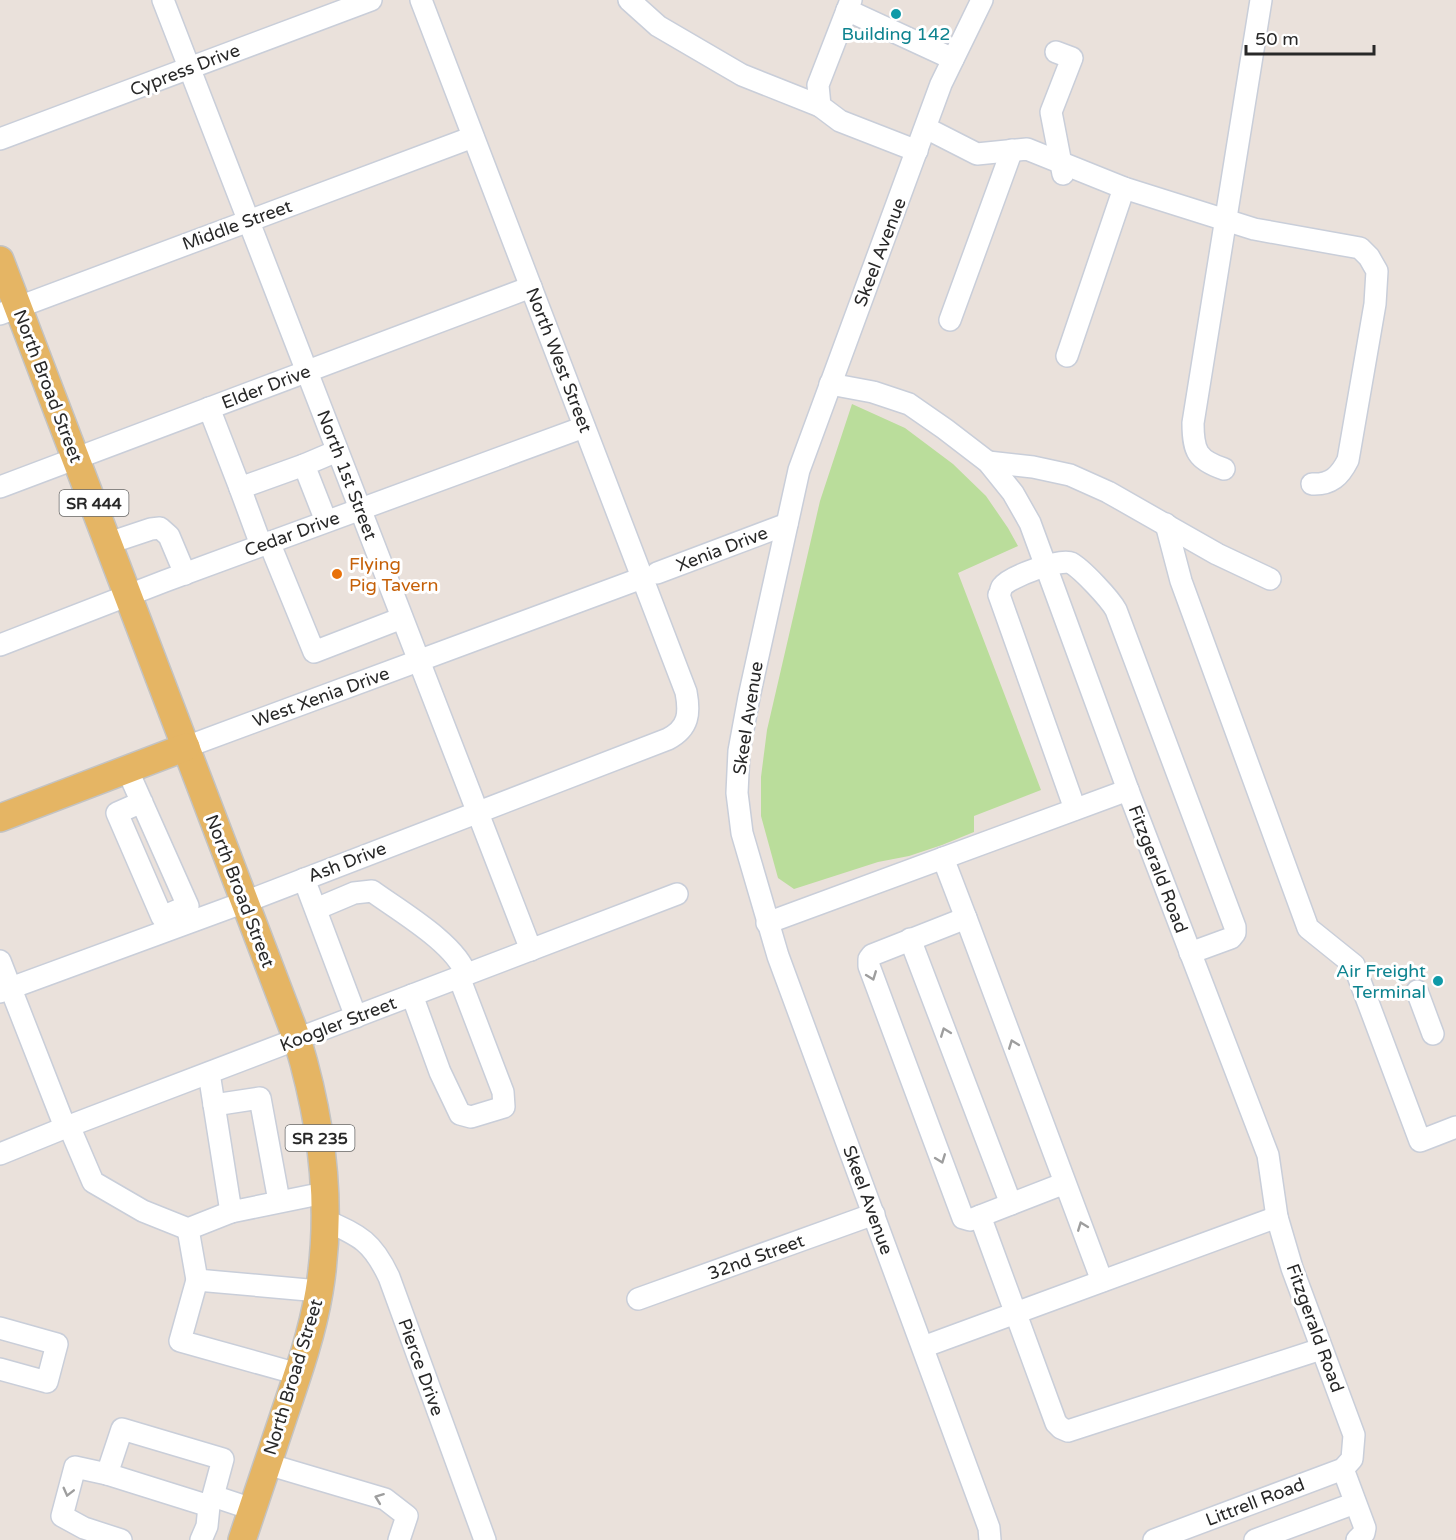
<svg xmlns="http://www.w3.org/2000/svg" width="1456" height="1540" font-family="'Varela Round',sans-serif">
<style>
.green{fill:#badd9b}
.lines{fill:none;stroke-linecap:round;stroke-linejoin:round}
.minor-casing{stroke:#c9ced9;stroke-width:24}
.major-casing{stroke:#c3c3c3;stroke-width:30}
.minor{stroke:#fff;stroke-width:21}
.major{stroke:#e5b564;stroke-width:27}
.oneway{stroke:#9e9e9e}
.culture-dot{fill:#0f9aa8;stroke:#fff;stroke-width:2}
.food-dot{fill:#e8710a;stroke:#fff;stroke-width:2}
.labels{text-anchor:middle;stroke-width:6;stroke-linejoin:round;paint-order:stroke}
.shield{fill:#fff;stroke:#686868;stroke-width:1.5}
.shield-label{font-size:16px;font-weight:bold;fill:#282828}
.culture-label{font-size:18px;fill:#0d838f;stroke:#fff}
.street-label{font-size:18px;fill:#282828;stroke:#fff}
.food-label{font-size:18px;fill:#c56008;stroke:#fff;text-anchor:start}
</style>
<rect width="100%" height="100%" fill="#eae1db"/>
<!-- green -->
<polygon class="green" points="852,404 905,428 953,464 986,496 1008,528 1018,546 958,573 1041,790 974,816 974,832 942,845 909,856 878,862 794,889 778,878 761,816 761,777 767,730 820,501"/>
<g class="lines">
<defs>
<g id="minor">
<polyline points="163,0 531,950"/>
<polyline points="629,0 658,26 742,75 820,106"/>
<polyline points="851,0 818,85 820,106 840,121 917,151"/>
<polyline points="982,0 941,84 799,470 749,697 739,751 737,793 742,833 778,956 989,1528 990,1540"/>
<polyline points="847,10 953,59"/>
<polyline points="1056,52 1072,58 1051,112 1063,174"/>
<path d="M926,128L977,154L1027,149L1124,188L1254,229L1360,248L1369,257L1377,271L1375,304L1348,460C1340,476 1331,485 1312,484"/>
<polyline points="0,139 371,0"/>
<polyline points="0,314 473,137"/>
<polyline points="950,320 1012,150"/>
<polyline points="1067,356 1124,188"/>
<polyline points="830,384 873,392 909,404 945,429 988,462 1013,493 1030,523 1128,790 1268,1155 1277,1217 1292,1268 1354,1435 1352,1459 1343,1469 1154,1540"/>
<polyline points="209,408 240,488 304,465"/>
<polyline points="988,462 1033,467 1070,475 1108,492 1217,554 1270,579"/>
<path d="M1224,469C1197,460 1193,451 1193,423L1261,0"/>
<polyline points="0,487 531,287"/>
<polyline points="240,488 261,545"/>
<polyline points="326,521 304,465 337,451"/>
<polyline points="1166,524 1181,581 1308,928 1354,965 1420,1141 1456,1127"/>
<polyline points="269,542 314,652 402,618"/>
<polyline points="109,543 151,529 160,528 169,536 185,574"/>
<polyline points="657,573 787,524"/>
<polyline points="0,645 165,581 584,427"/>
<polyline points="186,747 642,578"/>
<polyline points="127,769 188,906 162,917 117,813 142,802"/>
<path d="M1075,809L999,595C1000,594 1001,588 1002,587C1008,577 1061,558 1071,563C1082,569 1110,599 1116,610L1235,927V933L1231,938L1190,953"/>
<polyline points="943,858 966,918"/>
<polyline points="304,879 356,1017"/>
<path d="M316,909L354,893L372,891C398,910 457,944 466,975"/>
<polyline points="767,923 1128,790"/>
<polyline points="910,939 1011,1204"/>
<polyline points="0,961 65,1127"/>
<polyline points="1417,991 1433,1034"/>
<path d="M0,992L245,902L668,739C689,728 690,713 686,692L421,0"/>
<polyline points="412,995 440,1072 460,1114 471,1117 504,1107 503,1092 459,977"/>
<polyline points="209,1073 231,1212 324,1193"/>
<polyline points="214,1105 260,1098 279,1201"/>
<polyline points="69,1126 93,1182 143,1211 188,1229"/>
<polyline points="0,1154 69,1126 677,894"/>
<polyline points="1065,1183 970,1220 963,1218 869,966 869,959 872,955 966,918 1102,1281"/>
<polyline points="231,1212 188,1229 197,1280 319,1291"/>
<polyline points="980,1216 1056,1423 1061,1428 1068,1431 1321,1349"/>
<path d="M325,1220C360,1236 372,1241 389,1277L485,1540"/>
<polyline points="197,1280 180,1341 298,1374"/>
<polyline points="638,1299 874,1214"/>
<polyline points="0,1328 57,1344 47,1382 0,1369"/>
<polyline points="923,1347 1277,1217"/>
<polyline points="267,1464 385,1499 407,1516 399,1540"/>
<polyline points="1343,1469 1365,1528 1364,1533 1357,1540"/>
<polyline points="107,1474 75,1467 62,1516 84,1528 121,1540"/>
<polyline points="213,1496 223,1459 122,1429 107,1474 209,1506 213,1496 252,1509"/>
<polyline points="201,1540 207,1526 209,1506"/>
<polyline points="1255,1540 1355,1503"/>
</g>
<g id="major">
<path d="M0,260L297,1039C322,1121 333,1208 319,1292C312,1334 298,1374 284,1415C270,1456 256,1498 242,1540"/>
<polyline points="0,818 186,747"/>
</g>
</defs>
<!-- minor casing -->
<use href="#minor" class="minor-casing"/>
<!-- major casing -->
<use href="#major" class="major-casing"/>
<!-- minor -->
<use href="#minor" class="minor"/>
<!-- major -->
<use href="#major" class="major"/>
</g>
<!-- one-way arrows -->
<defs><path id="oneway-chevron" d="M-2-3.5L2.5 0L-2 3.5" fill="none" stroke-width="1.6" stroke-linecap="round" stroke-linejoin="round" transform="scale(1.5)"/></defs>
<g class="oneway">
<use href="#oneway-chevron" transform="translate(872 976) rotate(69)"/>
<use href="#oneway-chevron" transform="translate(945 1032) rotate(-111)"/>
<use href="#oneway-chevron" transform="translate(1013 1044) rotate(-111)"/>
<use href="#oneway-chevron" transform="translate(941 1159) rotate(69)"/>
<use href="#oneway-chevron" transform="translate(1082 1226) rotate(-111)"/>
<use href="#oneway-chevron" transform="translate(68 1492) rotate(104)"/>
<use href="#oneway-chevron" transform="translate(379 1498) rotate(-159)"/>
</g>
<!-- markers -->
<g class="culture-dot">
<circle cx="896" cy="14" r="6"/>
<circle cx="1438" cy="981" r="6"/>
</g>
<circle class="food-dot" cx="337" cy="574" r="6"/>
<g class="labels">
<!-- shield labels -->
<g class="shield">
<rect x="59.5" y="490" width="69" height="26" rx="4.5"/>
<rect x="285.5" y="1125" width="69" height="26" rx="4.5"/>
</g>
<g class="shield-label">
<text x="94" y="509">SR 444</text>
<text x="320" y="1144">SR 235</text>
</g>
<!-- culture labels -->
<g class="culture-label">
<text x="896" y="40">Building 142</text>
<text x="1426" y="977" text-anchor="end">Air Freight<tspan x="1426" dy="21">Terminal</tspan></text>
</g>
<!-- street labels -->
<g class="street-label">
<text transform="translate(185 70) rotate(-21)" y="6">Cypress Drive</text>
<text transform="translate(237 225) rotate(-20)" y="6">Middle Street</text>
<text transform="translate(880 252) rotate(-69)" y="6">Skeel Avenue</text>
<text transform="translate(559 360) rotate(69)" y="6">North West Street</text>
<text transform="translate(48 386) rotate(69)" y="6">North Broad Street</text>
<text transform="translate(266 387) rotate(-21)" y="6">Elder Drive</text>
<text transform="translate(347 475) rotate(69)" y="6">North 1st Street</text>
<text transform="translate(292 534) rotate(-20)" y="6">Cedar Drive</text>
<text transform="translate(722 549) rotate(-21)" y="6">Xenia Drive</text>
<text transform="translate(321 697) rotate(-20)" y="6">West Xenia Drive</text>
<text transform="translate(748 718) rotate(-81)" y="6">Skeel Avenue</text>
<text transform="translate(347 862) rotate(-21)" y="6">Ash Drive</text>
<text transform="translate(1158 869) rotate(69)" y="6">Fitzgerald Road</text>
<text transform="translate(240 891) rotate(69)" y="6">North Broad Street</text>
<text transform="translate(338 1024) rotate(-21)" y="6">Koogler Street</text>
<text transform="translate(868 1200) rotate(70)" y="6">Skeel Avenue</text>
<text transform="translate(756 1257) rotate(-20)" y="6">32nd Street</text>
<text transform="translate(1315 1328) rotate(70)" y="6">Fitzgerald Road</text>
<text transform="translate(421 1367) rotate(70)" y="6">Pierce Drive</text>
<text transform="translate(293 1377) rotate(-73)" y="6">North Broad Street</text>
<text transform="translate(1255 1502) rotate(-21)" y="6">Littrell Road</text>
</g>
<!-- food labels -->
<g class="food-label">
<text x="349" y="570">Flying<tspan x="349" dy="21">Pig Tavern</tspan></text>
</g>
</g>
<!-- scale -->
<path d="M1246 45v9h128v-9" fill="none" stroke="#282828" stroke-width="3"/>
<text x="1255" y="45" font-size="18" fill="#282828" stroke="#ffffff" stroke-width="4.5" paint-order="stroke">50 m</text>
</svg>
